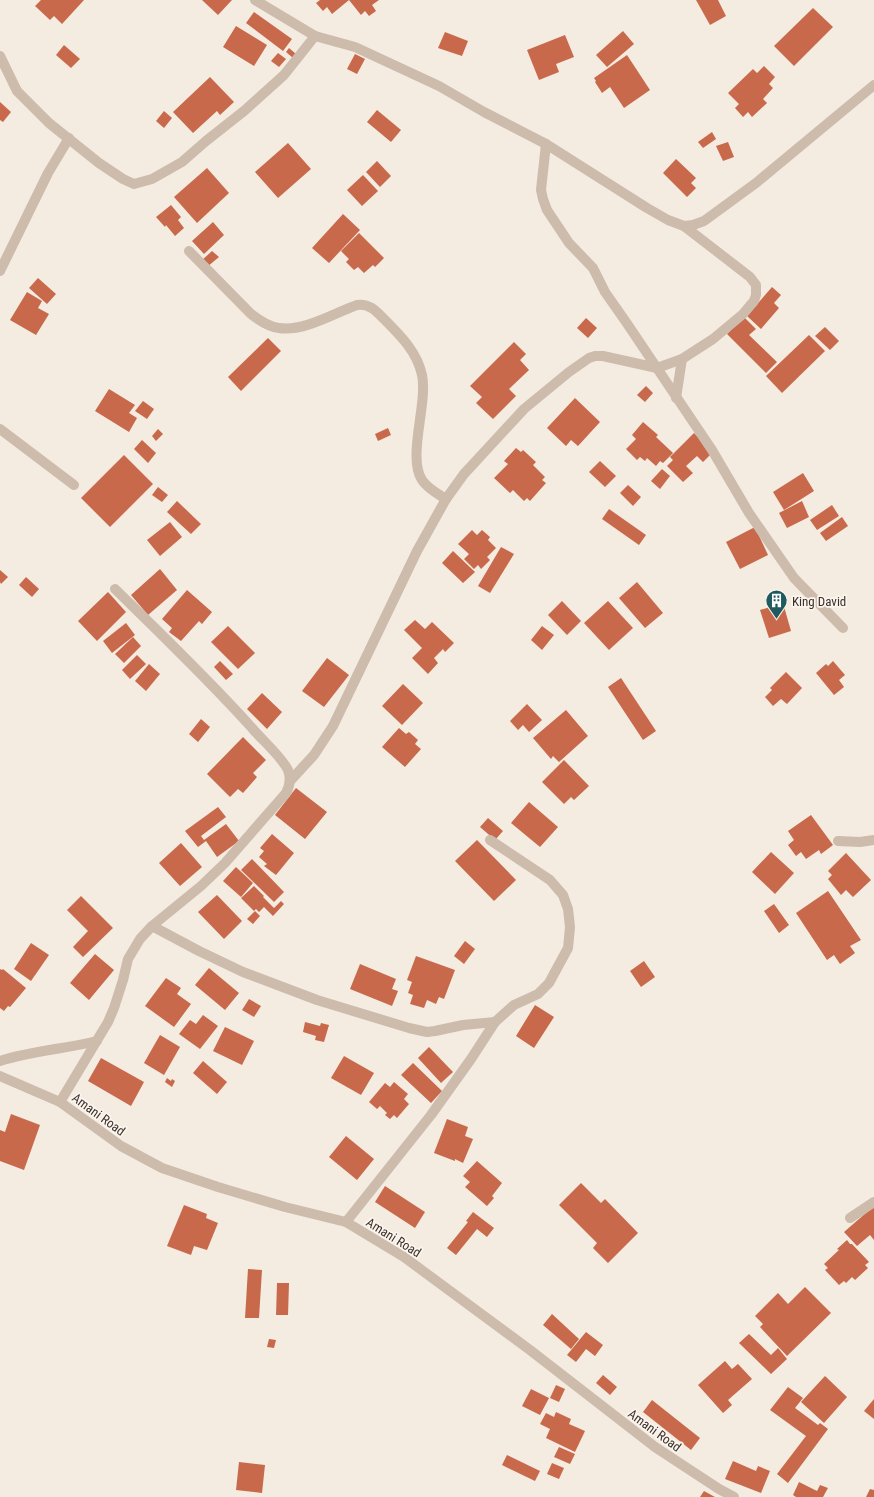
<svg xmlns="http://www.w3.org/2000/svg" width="874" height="1497" font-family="'Roboto Condensed',sans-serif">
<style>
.building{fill:#c8694b}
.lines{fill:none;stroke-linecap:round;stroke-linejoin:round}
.minor{stroke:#cdbbac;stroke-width:10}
.labels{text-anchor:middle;stroke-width:3.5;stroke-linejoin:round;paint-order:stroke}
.poi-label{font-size:13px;fill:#3b302b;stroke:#fbf5ee;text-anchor:start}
.street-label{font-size:13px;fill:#3b302b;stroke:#fbf5ee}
</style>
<rect width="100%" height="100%" fill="#f4ebe1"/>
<!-- building -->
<g class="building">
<polygon points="41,0 84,0 62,24 54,16 50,20 35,6"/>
<polygon points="202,0 232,0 218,15"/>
<polygon points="320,0 379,0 372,5 376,11 369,16 365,11 361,15 349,0 332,14 327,7 323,11 316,3"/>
<polygon points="696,0 718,0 726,16 710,25"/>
<polygon points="813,8 833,27 794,66 774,46"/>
<polygon points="254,12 292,39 283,51 246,23"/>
<polygon points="236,26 267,45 254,66 223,47"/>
<polygon points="623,31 634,44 607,67 596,55"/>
<polygon points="445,32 468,41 462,56 438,48"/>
<polygon points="565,35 574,57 556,64 559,72 539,80 527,50"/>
<polygon points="64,45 80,59 71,68 56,55"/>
<polygon points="289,48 296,54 293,58 286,52"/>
<polygon points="278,53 286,59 279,67 271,61"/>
<polygon points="355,54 365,59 357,74 347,69"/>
<polygon points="627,55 650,90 624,108 610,87 602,93 595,82 596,81 594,78"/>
<polygon points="764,66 775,77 769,84 773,88 763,99 767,103 752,117 748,112 743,117 735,108 739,104 728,93 753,69 757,73"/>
<polygon points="210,77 234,102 220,115 217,111 193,133 173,112"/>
<polygon points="0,102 11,112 3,122 0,120"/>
<polygon points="377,110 401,130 391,142 367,122"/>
<polygon points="164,111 172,118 164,128 156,121"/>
<polygon points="712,132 716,139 703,148 698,142"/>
<polygon points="728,142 734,157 723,161 716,146"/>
<polygon points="288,143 311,169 278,198 255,172"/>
<polygon points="676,159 696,178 691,183 696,188 687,197 663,173"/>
<polygon points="377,161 391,176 380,187 366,172"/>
<polygon points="207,168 229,193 197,223 174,197"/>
<polygon points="363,175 378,191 362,206 347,190"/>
<polygon points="171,205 181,217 178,220 184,228 175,236 166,225 165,227 156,217"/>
<polygon points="343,214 360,230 329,263 312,248"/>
<polygon points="213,222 224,235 204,254 192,241"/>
<polygon points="359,233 384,258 375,267 373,265 364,273 358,267 354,270 346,262 349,259 341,251"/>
<polygon points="212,251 219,257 207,267 201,261"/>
<polygon points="38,278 56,294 47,304 29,288"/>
<polygon points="772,287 781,295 774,303 779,308 761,329 747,316"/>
<polygon points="27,292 42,301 38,308 49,314 36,335 10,320"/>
<polygon points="744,317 756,329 749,335 777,362 766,373 727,334"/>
<polygon points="586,318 597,328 588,338 577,328"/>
<polygon points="825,327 839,341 830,350 815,336"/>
<polygon points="809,335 825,351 782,393 766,376"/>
<polygon points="268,338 281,351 241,391 228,377"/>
<polygon points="514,342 526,354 520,360 529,370 509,389 516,396 493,419 476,403 482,397 470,386"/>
<polygon points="646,386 653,393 645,402 637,395"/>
<polygon points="109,389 135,405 129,413 137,418 129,432 95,411"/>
<polygon points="575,398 600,422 578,446 571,440 566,446 547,428"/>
<polygon points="143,401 154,409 147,419 135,411"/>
<polygon points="643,422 658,435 656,437 673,453 663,463 660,461 656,466 647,458 645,461 640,457 637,460 626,449 636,439 632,435"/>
<polygon points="388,428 391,435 378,441 375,434"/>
<polygon points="158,429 163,434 156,441 152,436"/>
<polygon points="694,433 713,452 703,462 697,456 686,466 693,473 683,482 667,466 673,460 670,457"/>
<polygon points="142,440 156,453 148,463 134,449"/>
<polygon points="516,448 521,452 523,450 536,462 533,465 545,477 542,480 546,483 530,501 527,498 524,501 513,490 510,493 494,478 508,464 504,461"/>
<polygon points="124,455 153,484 110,527 81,498"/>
<polygon points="600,461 616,476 605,487 589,472"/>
<polygon points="662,469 670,476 660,489 651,481"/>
<polygon points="803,473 814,491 784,510 773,492"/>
<polygon points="628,485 641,497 633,506 620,493"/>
<polygon points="158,487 168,495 162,502 152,495"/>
<polygon points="177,501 201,524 191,534 167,512"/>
<polygon points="802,501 809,517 787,528 779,513"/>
<polygon points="832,505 839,516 817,530 810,520"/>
<polygon points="609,509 646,535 639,545 602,519"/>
<polygon points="842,517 848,526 826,541 820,533"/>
<polygon points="170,522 182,537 160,556 147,540"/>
<polygon points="755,527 768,555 740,569 726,542"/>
<polygon points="472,530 477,535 482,530 490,537 488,540 496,548 487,557 490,560 481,569 478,565 474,569 464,559 469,554 458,544"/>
<polygon points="501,547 514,554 490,593 478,586"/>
<polygon points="453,551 475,572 463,583 442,563"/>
<polygon points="160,569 177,590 148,615 131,595"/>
<polygon points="0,570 8,577 1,584 0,582"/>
<polygon points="26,577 39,589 32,597 19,585"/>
<polygon points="637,582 663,613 645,628 619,598"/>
<polygon points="187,590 212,612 202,624 199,621 181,641 169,632 172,628 162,619"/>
<polygon points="108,592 126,612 97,641 78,621"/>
<polygon points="562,601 581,621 567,635 548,615"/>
<polygon points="608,601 633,628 609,650 584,623"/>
<polygon points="783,603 791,631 769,638 760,610"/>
<polygon points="415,620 425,629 432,622 454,643 445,652 443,649 434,658 438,663 428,674 412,658 422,648 404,630"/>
<polygon points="126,623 135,635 112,653 103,641"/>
<polygon points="228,626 255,653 238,669 211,642"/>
<polygon points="542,626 554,635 542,650 531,640"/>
<polygon points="133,637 141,646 124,663 115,654"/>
<polygon points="137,655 146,664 130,679 122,670"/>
<polygon points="327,658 349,675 324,707 302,691"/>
<polygon points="220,661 233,674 226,680 214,667"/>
<polygon points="833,661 845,675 839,680 844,687 834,695 816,673 826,664 828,666"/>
<polygon points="149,664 160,674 146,691 135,681"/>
<polygon points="786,672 802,688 787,704 781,699 773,706 765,697 772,690 770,688"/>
<polygon points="621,678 656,731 643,740 608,687"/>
<polygon points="403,684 423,703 402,725 382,706"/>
<polygon points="262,693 282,712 267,729 247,709"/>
<polygon points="527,704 542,720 529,732 523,725 518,730 510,721"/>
<polygon points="566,710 588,736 559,762 553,756 551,759 533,738"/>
<polygon points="201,719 210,727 198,742 189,734"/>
<polygon points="399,728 406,734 409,732 418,740 415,744 421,749 405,767 382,747"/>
<polygon points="243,737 266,760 253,773 257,777 243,793 238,789 230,797 207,774"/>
<polygon points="564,760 589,786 574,800 571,797 564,804 542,782"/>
<polygon points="296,788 327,812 305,839 275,815"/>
<polygon points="529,802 558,827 540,847 511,823"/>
<polygon points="218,807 226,817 201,836 204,840 226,824 239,841 217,857 206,841 198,847 185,831"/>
<polygon points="811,815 833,845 821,854 819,850 806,859 801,852 796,856 788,845 794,840 788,831"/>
<polygon points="488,818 503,831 495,840 480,827"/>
<polygon points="272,834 294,853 276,875 264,866 267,864 259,857 264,851 260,848"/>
<polygon points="477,840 516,880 494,901 455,861"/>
<polygon points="181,843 202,867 180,886 159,863"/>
<polygon points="771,852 794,873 775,894 752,872"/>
<polygon points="846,853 871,880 853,897 846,890 841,895 828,879 832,875 828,871"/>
<polygon points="252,859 284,892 274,902 241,870"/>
<polygon points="236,867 253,883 241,897 223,881"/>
<polygon points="254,886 264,896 263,897 274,908 281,901 284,904 273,916 264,907 259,912 256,909 254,911 241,898"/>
<polygon points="828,891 861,940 850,946 855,953 840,964 834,955 827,960 796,913"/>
<polygon points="217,895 242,921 224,939 198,912"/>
<polygon points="81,896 113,928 83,957 73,947 88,931 67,910"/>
<polygon points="774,904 789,925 779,933 764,911"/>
<polygon points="255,911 260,916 253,924 247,919"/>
<polygon points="465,941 475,949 464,964 454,956"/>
<polygon points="31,943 49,955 31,981 14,969"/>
<polygon points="95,954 114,970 89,1000 70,983"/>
<polygon points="416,956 455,970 444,999 439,997 436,1004 427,1000 424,1008 410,1004 413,995 408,993 412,982 407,980"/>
<polygon points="644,961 655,977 641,987 630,971"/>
<polygon points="360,964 396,979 392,989 398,991 392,1006 350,989"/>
<polygon points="209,968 239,993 225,1010 195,985"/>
<polygon points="0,969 2,970 3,969 26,988 10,1007 8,1006 4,1011 0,1008"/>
<polygon points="166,978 181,988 177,994 191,1004 174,1027 145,1006"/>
<polygon points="249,999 261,1006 254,1017 242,1010"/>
<polygon points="535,1005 554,1017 534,1048 516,1036"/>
<polygon points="203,1015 218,1026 200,1049 179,1034 190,1020 196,1024"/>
<polygon points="305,1022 320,1026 321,1023 329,1025 324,1042 315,1040 316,1036 303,1032"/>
<polygon points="225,1027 254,1041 242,1065 213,1051"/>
<polygon points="160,1035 180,1047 164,1075 144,1063"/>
<polygon points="429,1047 453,1072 441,1083 418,1058"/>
<polygon points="344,1056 374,1073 361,1095 331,1078"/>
<polygon points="101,1058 144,1082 131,1106 88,1081"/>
<polygon points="203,1061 227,1082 217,1094 193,1073"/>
<polygon points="413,1063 442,1091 431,1103 401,1075"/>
<polygon points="167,1078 171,1081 172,1079 175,1081 172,1087 165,1082"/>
<polygon points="394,1082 408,1094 404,1099 409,1104 397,1118 394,1115 390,1119 385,1115 387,1113 380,1106 377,1109 369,1102 385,1083 390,1087"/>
<polygon points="11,1114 40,1125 24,1170 0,1161 0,1130 5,1132"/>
<polygon points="447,1119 468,1127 465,1136 473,1139 463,1163 455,1159 455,1161 434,1153"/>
<polygon points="346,1136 374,1159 357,1180 329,1157"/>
<polygon points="477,1161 502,1183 492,1196 494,1198 487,1206 465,1187 470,1182 463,1176"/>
<polygon points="581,1183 601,1203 605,1199 638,1233 608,1263 593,1248 597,1243 559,1205"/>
<polygon points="385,1186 425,1212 415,1228 375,1202"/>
<polygon points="184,1205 207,1214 206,1218 218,1223 207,1250 194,1246 191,1255 167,1246"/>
<polygon points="874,1206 874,1240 870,1235 857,1246 844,1232"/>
<polygon points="473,1212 494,1228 487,1237 477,1229 456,1255 447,1248 468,1222 466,1221"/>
<polygon points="847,1240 850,1244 852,1244 869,1262 865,1265 868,1268 855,1280 852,1277 846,1283 844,1281 839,1285 825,1270 828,1268 824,1264 839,1250 837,1249"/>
<polygon points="248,1269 262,1270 259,1318 245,1318"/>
<polygon points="277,1283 289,1283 288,1315 276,1315"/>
<polygon points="805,1287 831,1313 787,1356 760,1327 763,1324 755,1316 778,1293 788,1304"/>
<polygon points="552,1314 579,1339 571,1349 543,1325"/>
<polygon points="586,1332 603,1345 595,1356 586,1349 576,1362 567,1355"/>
<polygon points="749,1334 771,1355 778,1348 787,1359 771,1374 739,1343"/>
<polygon points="269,1339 276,1340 274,1348 267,1347"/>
<polygon points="725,1361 732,1369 738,1364 752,1379 728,1400 732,1405 723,1413 698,1385"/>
<polygon points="603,1375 617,1387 610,1395 596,1383"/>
<polygon points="825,1376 847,1397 824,1423 801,1402"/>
<polygon points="556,1385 565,1389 559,1402 550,1398"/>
<polygon points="788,1387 803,1398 795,1408 818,1425 820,1423 828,1429 788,1483 777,1474 806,1436 770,1410"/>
<polygon points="531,1389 549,1398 540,1415 522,1406"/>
<polygon points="874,1399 874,1419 864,1411"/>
<polygon points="652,1400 700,1438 691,1450 643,1412"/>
<polygon points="556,1412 571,1419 569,1424 585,1431 575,1452 546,1438 550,1429 540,1424 546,1413 554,1417"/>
<polygon points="559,1447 575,1454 570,1464 554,1457"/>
<polygon points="507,1455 540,1471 535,1481 502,1465"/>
<polygon points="733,1461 756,1471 758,1466 770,1471 761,1493 725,1479"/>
<polygon points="239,1462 265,1465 262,1493 236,1490"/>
<polygon points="552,1463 564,1468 559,1479 547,1474"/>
<polygon points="799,1482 817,1491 820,1485 828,1488 823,1497 796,1497 793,1495"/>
<polygon points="870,1489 874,1490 874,1497 866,1497"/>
<polygon points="704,1491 715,1497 700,1497"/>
</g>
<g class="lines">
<!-- minor -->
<g class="minor">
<polyline points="255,0 315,36 355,47 439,86 484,112 546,144 647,208 668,220 684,226 693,225 704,221 756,183 874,85"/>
<polyline points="0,56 17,91 49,123 99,163 123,179 134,184 152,179 182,162 206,141 244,111 284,75 315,36"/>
<polyline points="546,144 541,190 543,199 547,210 569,243 593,268 605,292 626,322 712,450 749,513 794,578 843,628"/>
<path d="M189,251L251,314C260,321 269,327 279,328C304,332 334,313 357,305C370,303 377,312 385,320C401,336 417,352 422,375C428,403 407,457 422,480C428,489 438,494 446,499"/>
<polyline points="0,271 48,173 69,138"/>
<polyline points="676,398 682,359"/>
<polyline points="0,429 74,485"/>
<polyline points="290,781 314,755 333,726 417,551 446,499 464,474 524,409 569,372 589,358 595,356 603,356 657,368 682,359 713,339 743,314 754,301 756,295 756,285 750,277 684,226"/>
<polyline points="838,841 860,842 874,840"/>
<polyline points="152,926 199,951 243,972 317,1000 409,1028 427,1032 435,1031 463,1025 495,1022"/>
<path d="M0,1061C31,1051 65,1049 97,1041"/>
<polyline points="0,1076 60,1102 121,1146 162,1168 218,1187 285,1207 346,1222 404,1257 530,1350 655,1447 719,1489 734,1497"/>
<path d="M60,1102L108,1022L114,1008L123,980L128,959L140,939L152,926L201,886L225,863L286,793C290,786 291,779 288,770C281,756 263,741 252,728C209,680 162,635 115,589"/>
<polyline points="850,1218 874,1202"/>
<polyline points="346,1222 431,1115 471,1059 495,1022 514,1005 538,994 549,983 568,948 570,927 568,909 563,895 550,880 490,840"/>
</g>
</g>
<!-- icons -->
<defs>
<symbol id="building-pin" viewBox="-11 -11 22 30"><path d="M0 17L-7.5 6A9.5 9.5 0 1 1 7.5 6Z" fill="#1f5a5e" stroke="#fbf5ee"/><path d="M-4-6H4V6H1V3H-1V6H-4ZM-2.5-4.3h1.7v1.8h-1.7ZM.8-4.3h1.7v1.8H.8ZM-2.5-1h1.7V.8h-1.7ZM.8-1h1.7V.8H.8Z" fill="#fff"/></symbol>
</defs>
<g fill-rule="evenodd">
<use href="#building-pin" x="764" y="588" width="25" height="34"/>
</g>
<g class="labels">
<!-- poi labels -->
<g class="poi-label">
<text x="792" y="606">King David</text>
</g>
<!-- street labels -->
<g class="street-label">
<text transform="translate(99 1114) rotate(36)" y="5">Amani Road</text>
<text transform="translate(394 1237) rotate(32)" y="5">Amani Road</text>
<text transform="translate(655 1430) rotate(36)" y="5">Amani Road</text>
</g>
</g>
</svg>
